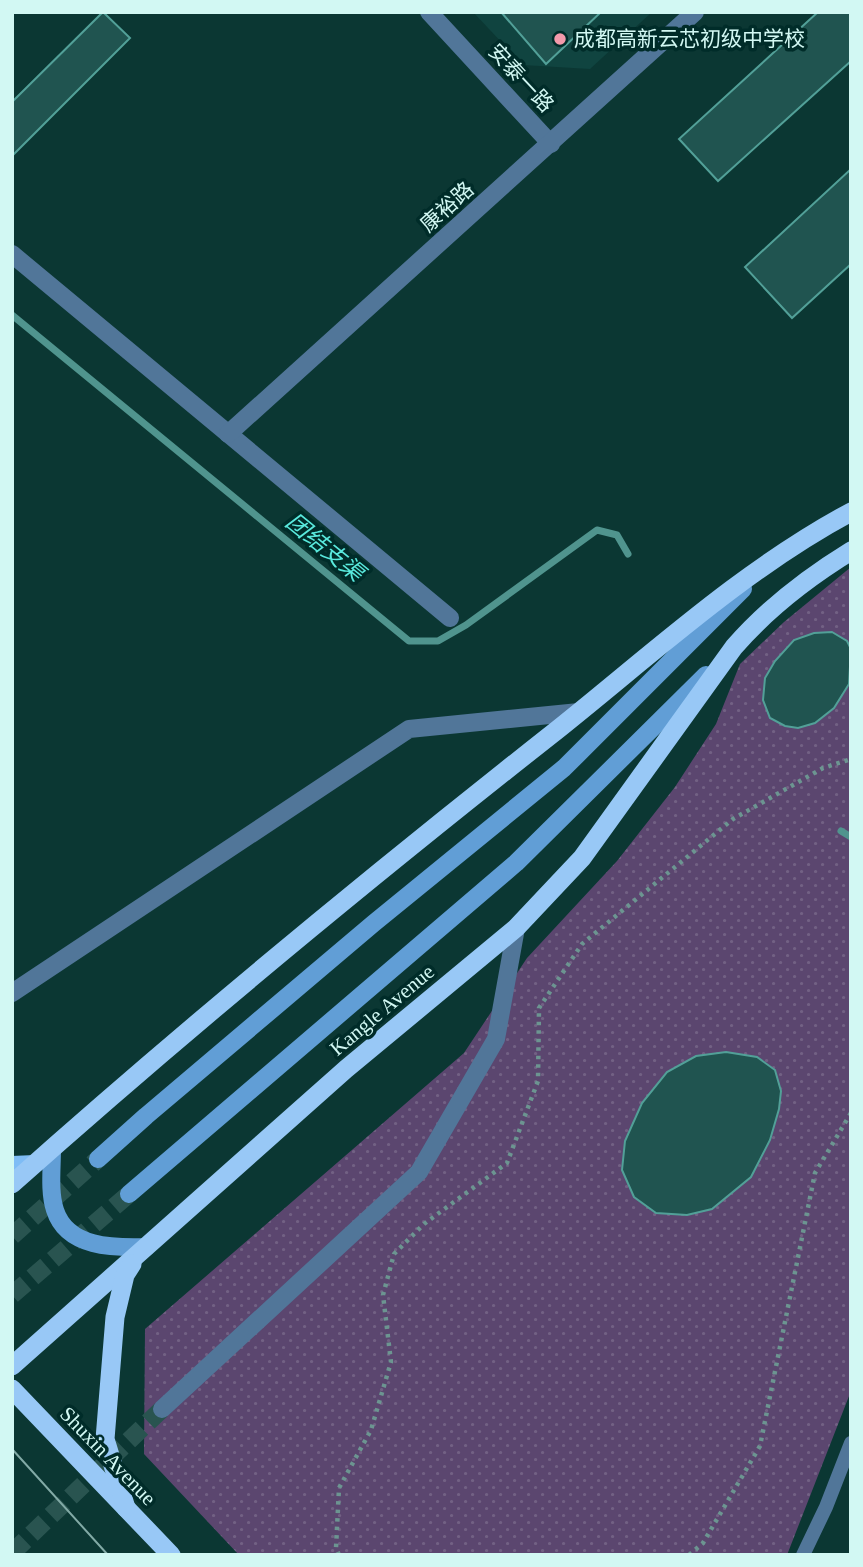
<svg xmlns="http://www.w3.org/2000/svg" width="863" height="1567" font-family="'Times New Roman','Noto Sans SC',serif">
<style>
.built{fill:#104440}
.park{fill:url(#park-dots)}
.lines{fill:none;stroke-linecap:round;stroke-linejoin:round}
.stream{stroke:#50948e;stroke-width:7}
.building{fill:#205450;stroke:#52a098;stroke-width:2}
.tertiary-tunnel{stroke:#295450;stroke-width:18;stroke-dasharray:18 9;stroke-linecap:butt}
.secondary-tunnel{stroke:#295450;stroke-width:18;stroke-dasharray:18 9;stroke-linecap:butt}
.path{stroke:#6c9591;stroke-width:4.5;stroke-dasharray:3.5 5;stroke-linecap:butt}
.service{stroke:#517699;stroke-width:14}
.minor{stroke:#517699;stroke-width:18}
.tertiary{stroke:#517699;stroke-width:18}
.secondary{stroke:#619ed6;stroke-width:18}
.primary{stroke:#7ebcf5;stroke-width:18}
.trunk{stroke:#98c8f6;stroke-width:19}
.tram{stroke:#82aaa6;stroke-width:2}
.poi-dot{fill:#f39aab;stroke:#002c29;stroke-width:2.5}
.labels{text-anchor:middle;stroke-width:7;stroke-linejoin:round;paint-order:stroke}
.poi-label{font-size:21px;fill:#d2f8f3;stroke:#002c29;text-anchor:start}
.street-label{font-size:21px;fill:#d2f8f3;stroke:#002c29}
.water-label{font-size:23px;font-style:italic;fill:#59e9dd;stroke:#002c29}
</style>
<defs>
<pattern id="park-dots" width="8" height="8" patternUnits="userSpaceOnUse" patternTransform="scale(1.75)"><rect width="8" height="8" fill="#5b466f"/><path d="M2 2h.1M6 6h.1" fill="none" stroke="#726184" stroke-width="1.8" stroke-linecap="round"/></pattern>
</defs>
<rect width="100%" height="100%" fill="#0b3733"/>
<!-- built -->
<polygon class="built" points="473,12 652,12 590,69 523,65"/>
<!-- park -->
<polygon class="park" points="851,567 851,1391 787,1555 239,1555 144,1454 145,1329 464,1053 527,958 617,861 675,787 716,724 740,664 784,622"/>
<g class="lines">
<!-- stream -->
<g class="stream">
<polyline points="12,315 409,641 438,641 466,625 597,530 617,535 628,554"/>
<polyline points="841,831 851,837"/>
</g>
</g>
<!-- building -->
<g class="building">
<polygon points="103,12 130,38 12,156 12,102"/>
<polygon points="501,12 601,12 546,64"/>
<polygon points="818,12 851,12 851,61 718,181 679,139"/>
<polygon points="851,169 851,264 792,318 745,267"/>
<polygon points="832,632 847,641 851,649 849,684 834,708 815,723 798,728 785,726 770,718 763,700 765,678 775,661 794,640 814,633"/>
<polygon points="726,1052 757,1057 775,1070 781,1091 779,1109 770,1140 751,1177 712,1209 687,1215 656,1213 634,1197 622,1170 625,1141 642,1103 667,1072 696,1056"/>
</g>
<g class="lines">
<!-- tertiary-tunnel -->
<polyline class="tertiary-tunnel" points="12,1553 162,1409"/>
<!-- secondary-tunnel -->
<g class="secondary-tunnel">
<polyline points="12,1236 98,1159"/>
<polyline points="12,1295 129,1194"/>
</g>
<!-- path -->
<g class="path">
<polyline points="339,1555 336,1548 339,1488 371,1430 391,1362 383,1295 394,1254 424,1224 507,1163 538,1081 539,1008 582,944 733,819 823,768 851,759"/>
<polyline points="689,1555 703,1543 760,1446 815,1173 851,1113"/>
</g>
<!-- service -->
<polyline class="service" points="803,1555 826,1507 851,1443"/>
<!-- minor -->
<g class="minor">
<polyline points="429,12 551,144"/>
<polyline points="12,254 450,618"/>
</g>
<!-- tertiary -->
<g class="tertiary">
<polyline points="228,434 695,12"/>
<polyline points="12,993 409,729 579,712"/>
<polyline points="162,1409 419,1172 496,1039 516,928"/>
</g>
<!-- secondary -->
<g class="secondary">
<path d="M52,1149C52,1168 49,1192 55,1210C67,1248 114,1248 146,1247"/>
<polyline points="98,1159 146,1116 374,923 564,768 743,589"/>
<polyline points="129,1194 516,863 706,675"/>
</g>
<!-- primary -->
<polyline class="primary" points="12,1165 35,1164"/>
<!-- trunk -->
<g class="trunk">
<path d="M12,1184C187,1028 368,879 552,734C649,657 741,571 851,512"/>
<path d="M12,1366L346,1069L516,928L582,858L734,647C768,608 807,578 851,551"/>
<polyline points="12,1389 171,1555"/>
<polyline points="126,1508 105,1439 115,1317 125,1275 132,1264"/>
</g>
<!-- tram -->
<polyline class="tram" points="12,1449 108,1555"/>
</g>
<!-- markers -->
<circle class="poi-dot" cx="560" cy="39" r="7"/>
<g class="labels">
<!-- poi labels -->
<g class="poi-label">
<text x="574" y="46">成都高新云芯初级中学校</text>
</g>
<!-- street labels -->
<g class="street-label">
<text transform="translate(521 78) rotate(47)" y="7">安泰一路</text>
<text transform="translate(447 207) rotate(-42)" y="7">康裕路</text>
<text transform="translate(382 1010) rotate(-40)" y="7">Kangle Avenue</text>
<text transform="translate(108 1456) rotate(46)" y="7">Shuxin Avenue</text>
</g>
<!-- water labels -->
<g class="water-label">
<text transform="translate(325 547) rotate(39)" y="8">团结支渠</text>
</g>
</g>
<!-- border -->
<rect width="863" height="1567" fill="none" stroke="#d2f8f3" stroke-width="28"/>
</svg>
